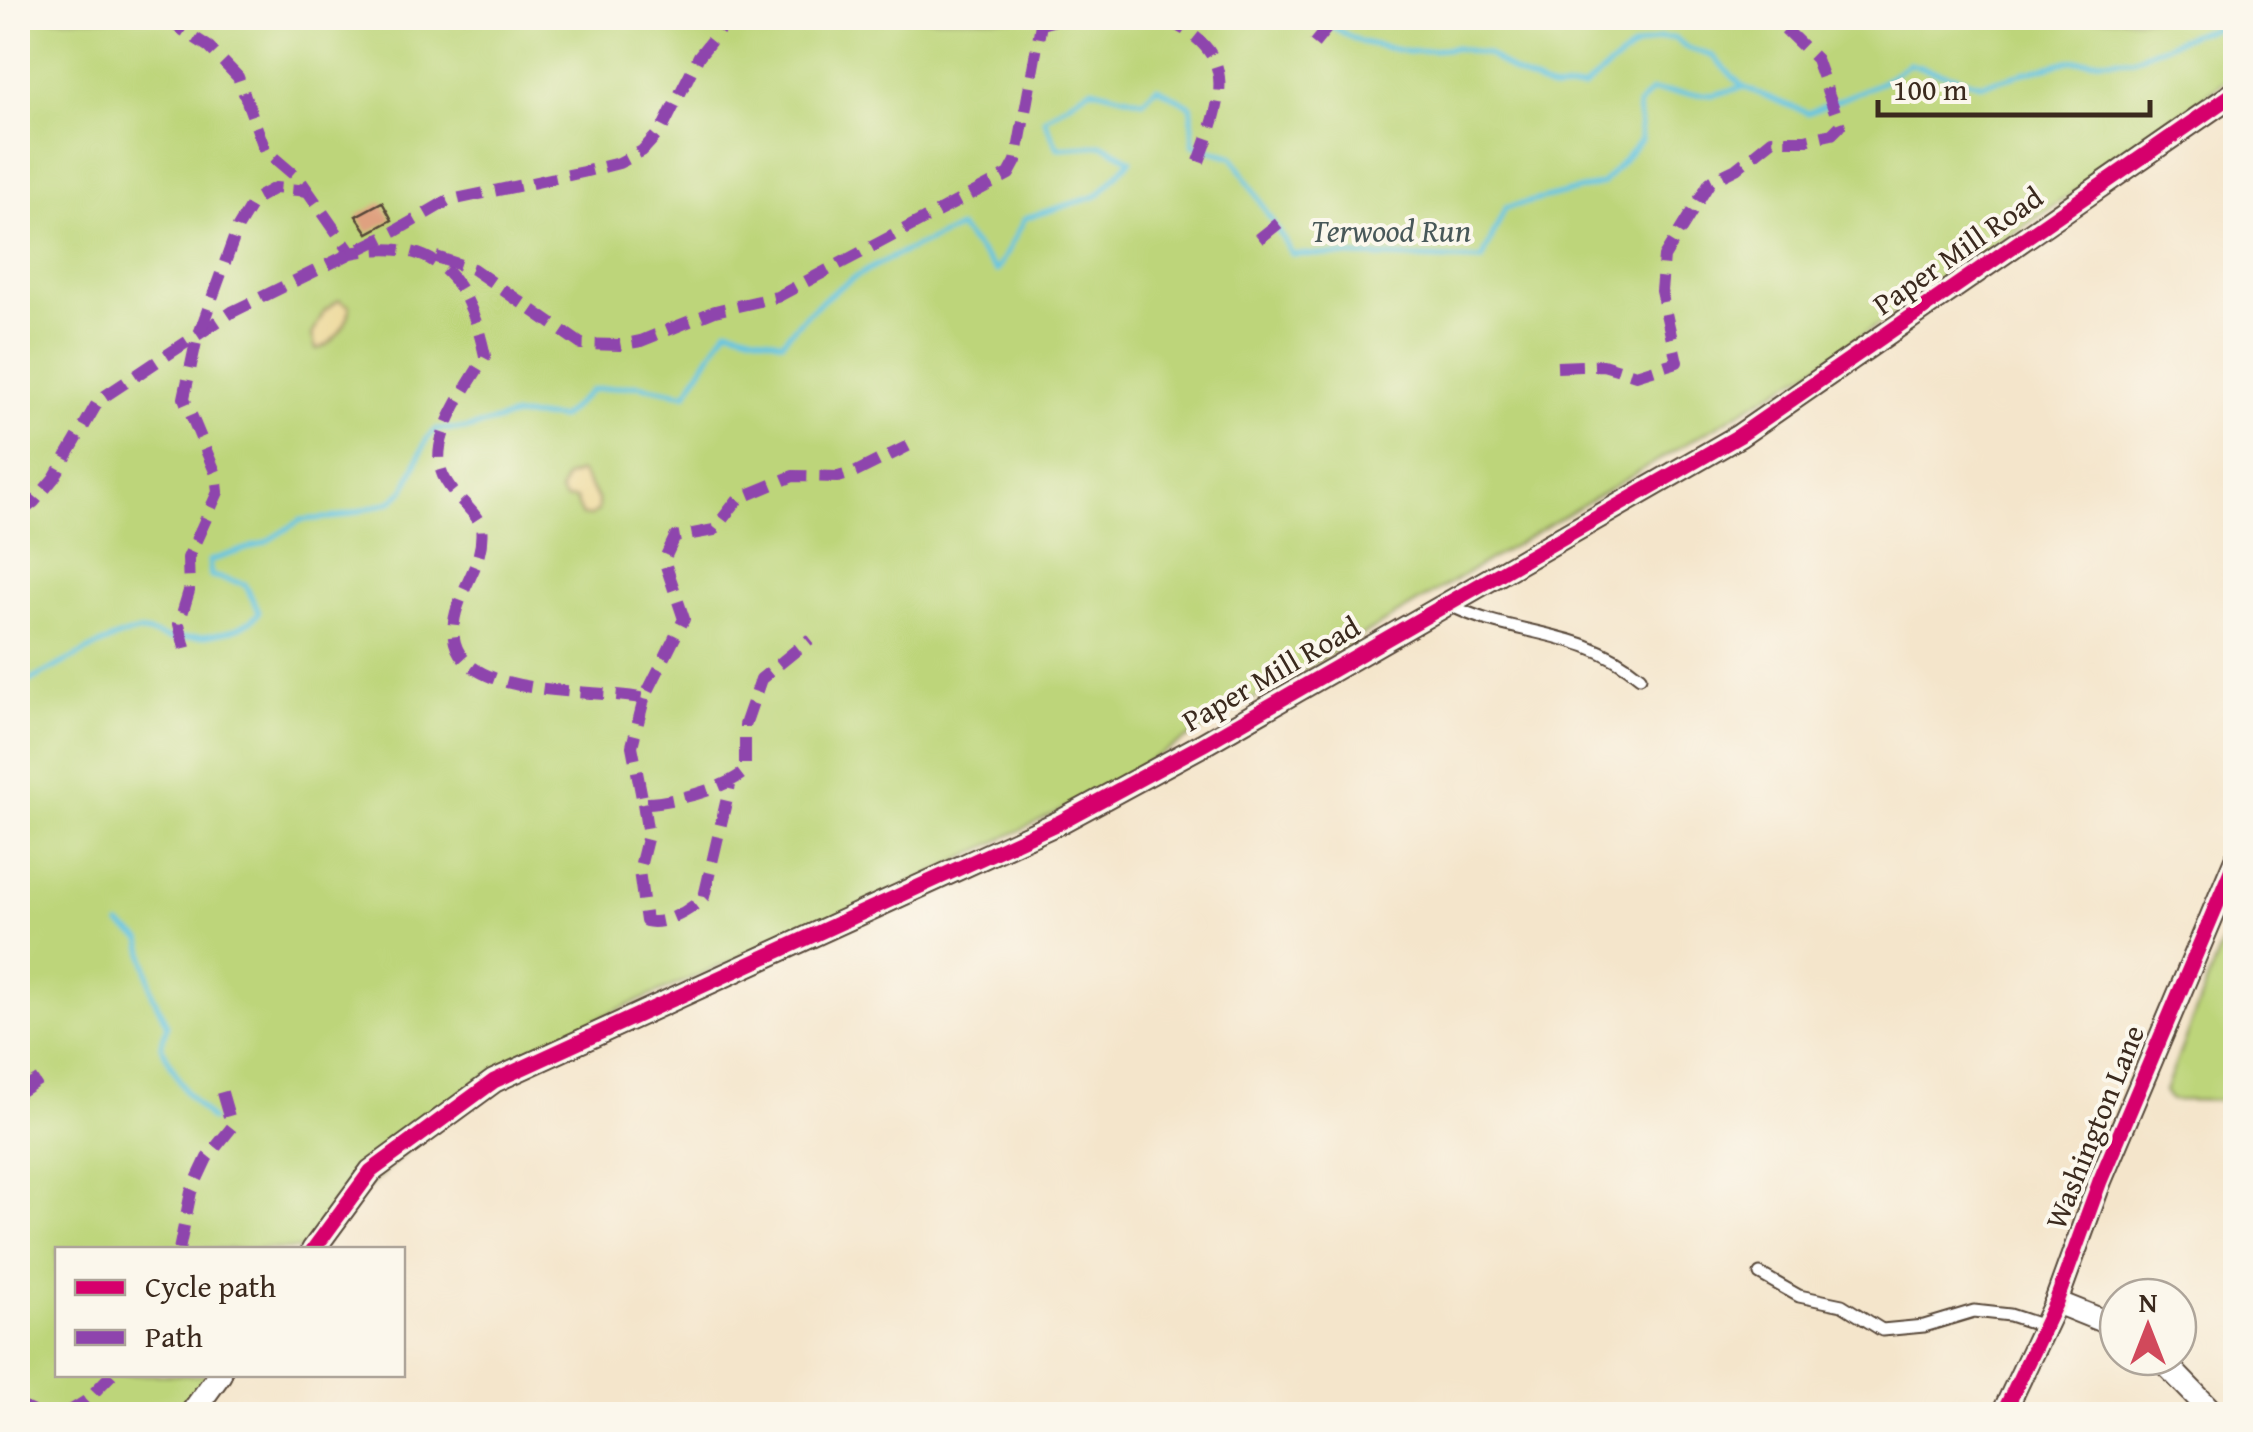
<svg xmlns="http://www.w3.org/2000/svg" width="2253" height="1432" font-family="'Gentium Book Plus',serif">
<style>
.green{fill:#bdd57a;stroke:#7c804c;stroke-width:2.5}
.sand{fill:#eeda9e;stroke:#94825e;stroke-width:2.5}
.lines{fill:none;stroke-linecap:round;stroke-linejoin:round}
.stream{stroke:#65c5e3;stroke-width:5}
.building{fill:#dfa180}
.service-casing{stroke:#574638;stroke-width:15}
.minor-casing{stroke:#574638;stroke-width:26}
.service{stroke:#fff;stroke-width:11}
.minor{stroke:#fff;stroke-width:22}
.quiet{stroke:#8e44ad;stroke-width:12;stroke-dasharray:25 12;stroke-linecap:butt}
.cycleway-casing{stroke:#fbf7ec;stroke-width:21}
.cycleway{stroke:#d6006c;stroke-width:15}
.labels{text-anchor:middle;stroke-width:8;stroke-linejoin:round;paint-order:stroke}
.street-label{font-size:30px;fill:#3b2a1e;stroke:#fbf7ec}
.water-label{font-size:32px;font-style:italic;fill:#485859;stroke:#fbf7ec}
</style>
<rect width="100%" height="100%" fill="#fbf7ec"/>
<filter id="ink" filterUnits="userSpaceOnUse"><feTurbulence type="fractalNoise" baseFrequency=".01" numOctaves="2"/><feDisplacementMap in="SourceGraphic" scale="20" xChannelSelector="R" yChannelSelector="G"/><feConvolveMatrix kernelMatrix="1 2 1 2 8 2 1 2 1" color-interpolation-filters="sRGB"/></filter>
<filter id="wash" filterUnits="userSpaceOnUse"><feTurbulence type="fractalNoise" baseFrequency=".0048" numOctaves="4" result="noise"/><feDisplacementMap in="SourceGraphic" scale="40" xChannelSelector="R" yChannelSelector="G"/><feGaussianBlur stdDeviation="2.25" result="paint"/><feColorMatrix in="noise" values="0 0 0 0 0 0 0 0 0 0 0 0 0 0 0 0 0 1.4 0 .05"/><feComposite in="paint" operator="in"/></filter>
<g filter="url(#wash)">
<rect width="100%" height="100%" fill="#f4e5cb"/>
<!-- green -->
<g class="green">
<polygon points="18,18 2235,18 2236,73 2110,168 1811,370 1088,797 896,891 606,1015 487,1075 303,1249 58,1250 58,1374 210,1375 179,1414 18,1414"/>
<polygon points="2235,909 2235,1101 2171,1100 2165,1091"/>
</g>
<!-- sand -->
<g class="sand">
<path d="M339,300L350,306C350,322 332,347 316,349L312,335L324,311Z"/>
<polygon points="580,472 598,499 598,511 591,516 581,515 576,499 565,499 560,492 566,477"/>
</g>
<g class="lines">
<!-- stream -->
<g class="stream">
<polyline points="1314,18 1361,42 1408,52 1455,48 1487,54 1516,74 1553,90 1583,88 1635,47 1661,38 1675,38 1687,48 1713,56 1743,87"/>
<path d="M18,687C43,674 112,635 136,632C151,630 160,639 173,639C198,637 244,635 259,612L245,584L211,576L209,561L264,543L301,520L338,517L391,502L405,489L427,438L436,429H466L515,416L561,418L591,390L637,385L686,394L727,328L782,342C832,279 887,259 959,228L997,271L1025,218L1097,196L1131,160L1103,145L1058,148L1044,119L1091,88L1143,101L1157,87L1191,106L1193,145L1233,157L1292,254L1482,260L1505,208L1602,184L1641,140L1638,106L1651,91L1713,95L1743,87L1808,113L1880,83L1909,64L1982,84L2069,61L2133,59L2195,33L2236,24"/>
<polyline points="120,925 141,939 153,996 167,1025 161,1046 185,1091 211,1120"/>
</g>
</g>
<g id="blocks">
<!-- building -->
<polygon class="building" points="382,202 392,220 368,233 356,216"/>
</g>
</g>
<g filter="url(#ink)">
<use href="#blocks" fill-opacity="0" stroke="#574638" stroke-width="2.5"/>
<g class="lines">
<defs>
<g id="service">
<path d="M1448,604C1513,638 1579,626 1640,677"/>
<polyline points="1760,1274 1799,1296 1842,1305 1882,1330 1924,1326 1974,1311 2010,1315 2044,1326"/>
</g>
<g id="minor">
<polyline points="313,1250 371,1171 494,1081 1060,822 1202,745 1739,436 2236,92"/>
<polyline points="2056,1302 2118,1327"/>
<polyline points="2159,1357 2214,1414"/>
<polyline points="191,1414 220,1374"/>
<polyline points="2003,1414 2056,1302 2100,1181 2236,859"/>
</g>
</defs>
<!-- service casing -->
<use href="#service" class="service-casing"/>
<!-- minor casing -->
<use href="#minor" class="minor-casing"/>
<!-- service -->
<use href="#service" class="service"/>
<!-- minor -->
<use href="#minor" class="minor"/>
<!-- quiet -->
<g class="quiet">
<path d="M164,18L209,47L238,77L265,150L300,180L351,253C436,236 468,277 485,356C468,388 422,444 446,481C456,498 472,508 481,525C485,561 465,580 456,612C431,704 589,686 644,699L684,619L664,560L675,537L714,530L738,499L793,476L838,477L856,472L908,446"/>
<polyline points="1036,18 1041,24 1063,18"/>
<path d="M1163,18C1240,53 1224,95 1198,164"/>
<polyline points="1314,44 1335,18"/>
<polyline points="1259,239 1284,219"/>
<polyline points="436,257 473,269 581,344 620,345 641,341 715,311 777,297 1009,174 1016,161 1041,24"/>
<polyline points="1557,367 1603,365 1636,375 1677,362 1661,291 1664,257 1710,182 1736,169 1772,140 1805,140 1832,134 1840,126 1816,59 1774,18"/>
<polyline points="18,514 34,502 54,478 99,400 232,312 394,232 447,201 583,172 619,163 642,151 662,129 699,56 729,18"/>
<polyline points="185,648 179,624 189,591 188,558 218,492 216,474 184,398 196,342 238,227 255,199 275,188 309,191"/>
<path d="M644,699L632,746L643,803C668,804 728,788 745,771V725L761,679L810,639"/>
<path d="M643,803L648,835L639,871L646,921C665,926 691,910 704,897L730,785"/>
<polyline points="18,1093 46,1075"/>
<polyline points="179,1250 191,1192 207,1158 232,1127 221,1089"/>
<polyline points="18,1405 37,1414"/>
<polyline points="65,1414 86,1401 112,1374"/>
</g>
<defs>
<g id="cycleway">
<polyline points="313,1250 371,1171 494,1081 1060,822 1202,745 1739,436 2236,92"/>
<polyline points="2003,1414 2056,1302 2100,1181 2236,859"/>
</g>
</defs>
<!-- cycleway casing -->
<use href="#cycleway" class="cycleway-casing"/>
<!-- cycleway -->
<use href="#cycleway" class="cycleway"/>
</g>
</g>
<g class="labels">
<!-- street labels -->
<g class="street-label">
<text transform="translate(1958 251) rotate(-35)" y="10">Paper Mill Road</text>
<text transform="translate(1271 674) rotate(-30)" y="10">Paper Mill Road</text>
<text transform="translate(2095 1127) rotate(-68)" y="10">Washington Lane</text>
</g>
<!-- water labels -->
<g class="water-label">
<text x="1391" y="242">Terwood Run</text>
</g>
</g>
<!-- margin -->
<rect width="2253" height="1432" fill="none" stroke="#fbf7ec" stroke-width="60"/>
<!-- legend -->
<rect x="55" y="1247" width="350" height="130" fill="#fbf7ec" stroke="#aea59a" stroke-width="2.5"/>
<rect x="75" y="1280" width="50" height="15" fill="#d6006c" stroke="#aea59a" stroke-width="2.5"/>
<text x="145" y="1297" font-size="30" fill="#3b2a1e">Cycle path</text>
<rect x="75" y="1330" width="50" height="15" fill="#8e44ad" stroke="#aea59a" stroke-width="2.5"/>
<text x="145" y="1347" font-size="30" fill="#3b2a1e">Path</text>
<!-- north arrow -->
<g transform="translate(2148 1327)"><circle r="48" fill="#fbf7ec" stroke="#aea59a" stroke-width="2.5"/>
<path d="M0-8L18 38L0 25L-18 38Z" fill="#d1495b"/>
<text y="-15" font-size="28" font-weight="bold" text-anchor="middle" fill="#3b2a1e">N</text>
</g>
<!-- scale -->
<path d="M1878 100v15h272v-15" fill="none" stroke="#3b2a1e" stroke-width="5"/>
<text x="1893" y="100" font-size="30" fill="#3b2a1e" stroke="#fbf7ec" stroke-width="8" paint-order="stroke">100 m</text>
</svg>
